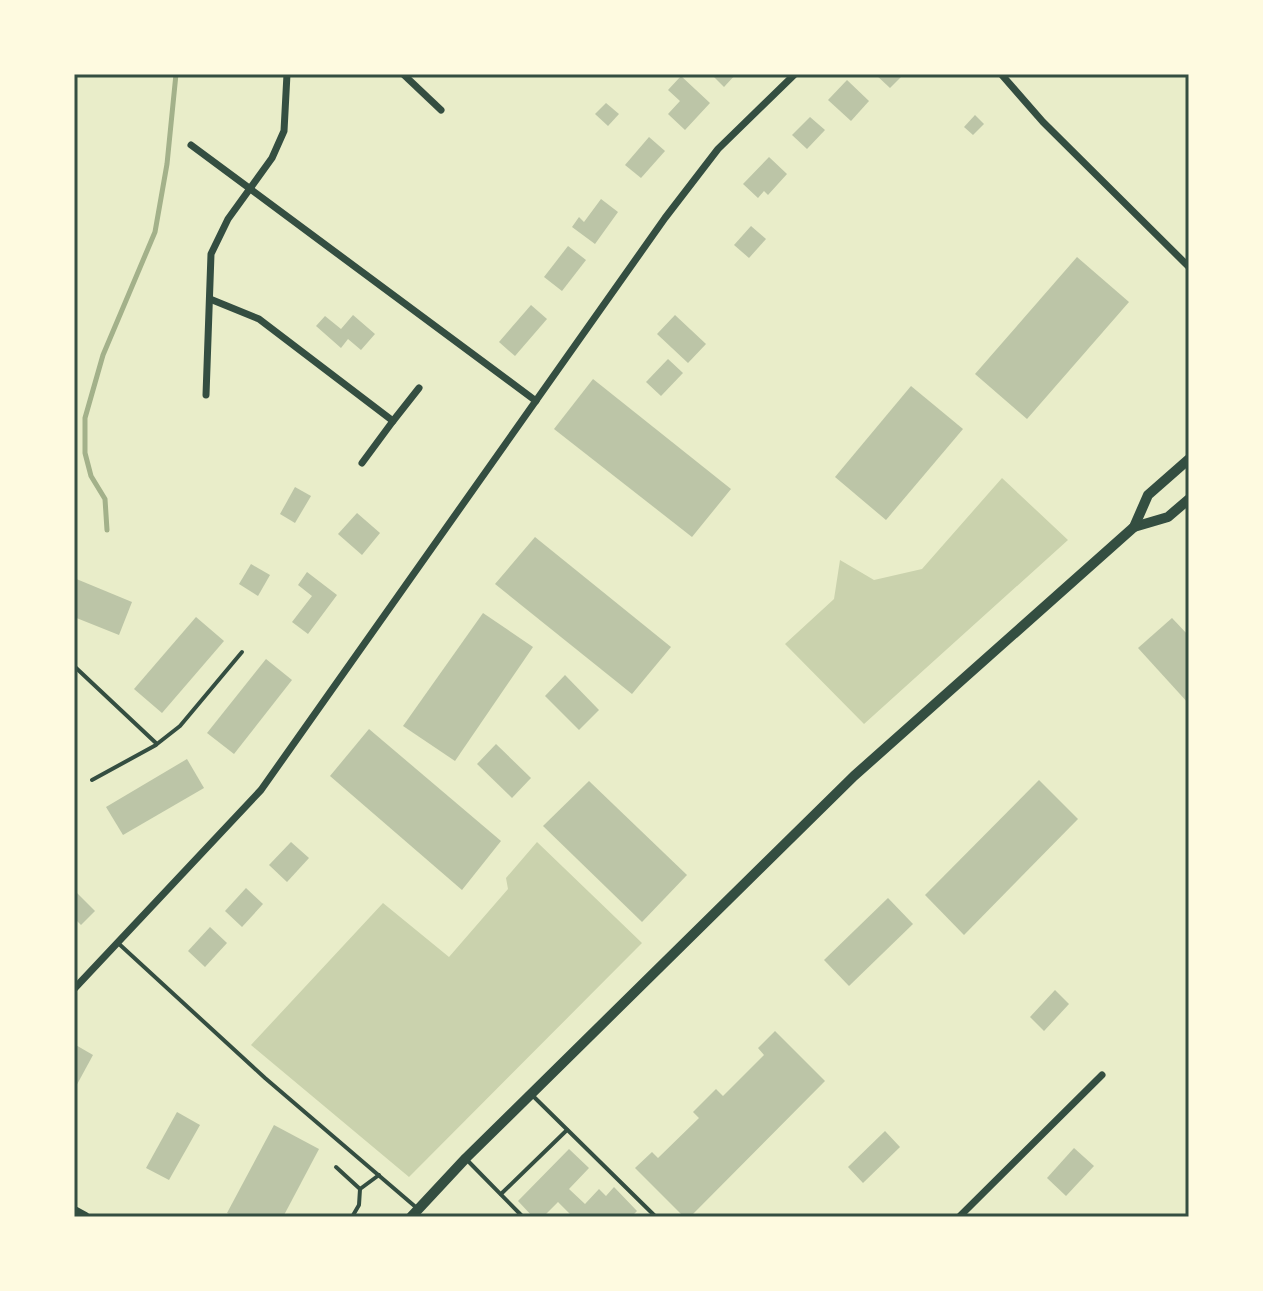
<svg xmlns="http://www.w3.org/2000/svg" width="1263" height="1291" font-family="Mulish,sans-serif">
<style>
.green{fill:#cad2ad}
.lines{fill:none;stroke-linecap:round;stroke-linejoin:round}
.stream{stroke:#a3b18a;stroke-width:5}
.building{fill:#bcc5a7}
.service{stroke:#344e41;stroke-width:4}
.minor{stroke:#344e41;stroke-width:7}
.secondary{stroke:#344e41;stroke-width:10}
.neatline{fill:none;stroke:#344e41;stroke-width:3}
</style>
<rect width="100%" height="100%" fill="#e9edc9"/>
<!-- green -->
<g class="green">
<polygon points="1002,478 1068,540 864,724 785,644 834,599 840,560 874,580 922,569"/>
<polygon points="537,842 642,943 409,1177 251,1045 383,903 449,957 508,889 506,878"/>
</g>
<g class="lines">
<!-- stream -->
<polyline class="stream" points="107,530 105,499 91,476 85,453 85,418 103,355 155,232 167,164 176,74"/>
</g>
<!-- building -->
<g class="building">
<polygon points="711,74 736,74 724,87"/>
<polygon points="875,74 904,74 890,88"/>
<polygon points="681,76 710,103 685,130 668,114 680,101 668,90"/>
<polygon points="847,80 869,101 851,121 828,100"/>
<polygon points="606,103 619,114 608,126 595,114"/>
<polygon points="975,115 984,124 973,135 964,127"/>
<polygon points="810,117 825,130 807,149 792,135"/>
<polygon points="649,137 665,151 641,178 625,165"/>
<polygon points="769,157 787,174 768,195 764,191 758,198 743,184"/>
<polygon points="601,199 618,212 595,244 572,227 579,217 584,222"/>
<polygon points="751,226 766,239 749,258 734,245"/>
<polygon points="568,246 586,260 562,291 544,277"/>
<polygon points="1077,257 1129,302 1027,419 975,374"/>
<polygon points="531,305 547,319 515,356 499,342"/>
<polygon points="353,315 375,334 361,350 348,339 341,348 316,326 325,316 341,329"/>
<polygon points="675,315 706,344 688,363 657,334"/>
<polygon points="668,359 683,373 661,396 646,382"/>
<polygon points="593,379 731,489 692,537 554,429"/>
<polygon points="911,386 963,429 886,520 835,477"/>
<polygon points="295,487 311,496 295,523 280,514"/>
<polygon points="357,513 380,533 362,555 338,534"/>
<polygon points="535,537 671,647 632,694 495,584"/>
<polygon points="251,564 270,575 258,596 239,584"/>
<polygon points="307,572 337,595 308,634 292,622 312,596 298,585"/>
<polygon points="74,578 132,602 119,635 74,617"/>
<polygon points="483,613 533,647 455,761 403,726"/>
<polygon points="196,617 224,641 162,713 134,689"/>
<polygon points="1172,618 1189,636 1189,704 1138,648"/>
<polygon points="266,659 292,680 234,754 207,733"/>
<polygon points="565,675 599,710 579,730 545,696"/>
<polygon points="369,729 501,841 462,890 330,776"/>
<polygon points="496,744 531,778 512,798 477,764"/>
<polygon points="187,759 204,788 123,835 106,807"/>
<polygon points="1039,780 1078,819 964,935 925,895"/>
<polygon points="589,781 687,875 642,922 543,826"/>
<polygon points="291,842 309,858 287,882 269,865"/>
<polygon points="246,888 263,904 242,927 225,911"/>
<polygon points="76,892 95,911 81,925 74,918"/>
<polygon points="888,898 913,924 849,986 824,960"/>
<polygon points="210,927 227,943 205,967 188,951"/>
<polygon points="1055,990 1069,1004 1044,1031 1030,1017"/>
<polygon points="775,1031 825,1081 690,1217 684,1217 635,1168 652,1152 658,1158 699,1118 693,1112 716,1089 723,1096 764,1055 758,1048"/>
<polygon points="74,1044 93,1055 74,1090"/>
<polygon points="177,1112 200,1125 169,1180 146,1168"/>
<polygon points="274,1125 319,1149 283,1217 235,1217 227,1213"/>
<polygon points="885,1131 900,1147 863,1183 848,1167"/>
<polygon points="1074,1148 1094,1166 1066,1196 1047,1178"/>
<polygon points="569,1149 589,1168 569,1189 585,1204 599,1189 606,1196 614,1187 637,1211 631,1217 573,1217 558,1202 543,1217 533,1217 518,1201"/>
</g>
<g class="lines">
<!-- service -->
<g class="service">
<polyline points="74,666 157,744 180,726 242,652"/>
<polyline points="92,780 156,745"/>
<polyline points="118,943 265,1078 418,1209"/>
<polyline points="532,1095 656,1217"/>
<polyline points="467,1160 523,1217"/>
<polyline points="336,1167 360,1189 359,1205 352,1217"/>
<polyline points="360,1189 379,1175"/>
<polyline points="501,1194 567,1130"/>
</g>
<!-- minor -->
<g class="minor">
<polyline points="403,74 441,110"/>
<polyline points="1001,74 1043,122 1189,267"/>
<polyline points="191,145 536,401"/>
<polyline points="210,299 259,319 393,421 362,463"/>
<polyline points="206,395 211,254 228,219 272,158 284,131 287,74"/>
<polyline points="393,421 419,388"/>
<polyline points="74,989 261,790 665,218 718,149 795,74"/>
<polyline points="959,1217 1102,1075"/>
</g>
<!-- secondary -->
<g class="secondary">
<polyline points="1134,527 1168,517 1189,499"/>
<polyline points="74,1211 85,1217"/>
<polyline points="411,1217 466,1158 854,776 1134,527 1148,495 1189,459"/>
</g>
</g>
<!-- border -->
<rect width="1263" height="1291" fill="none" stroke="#fefae0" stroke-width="152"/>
<rect x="76" y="76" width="1111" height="1139" class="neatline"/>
</svg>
